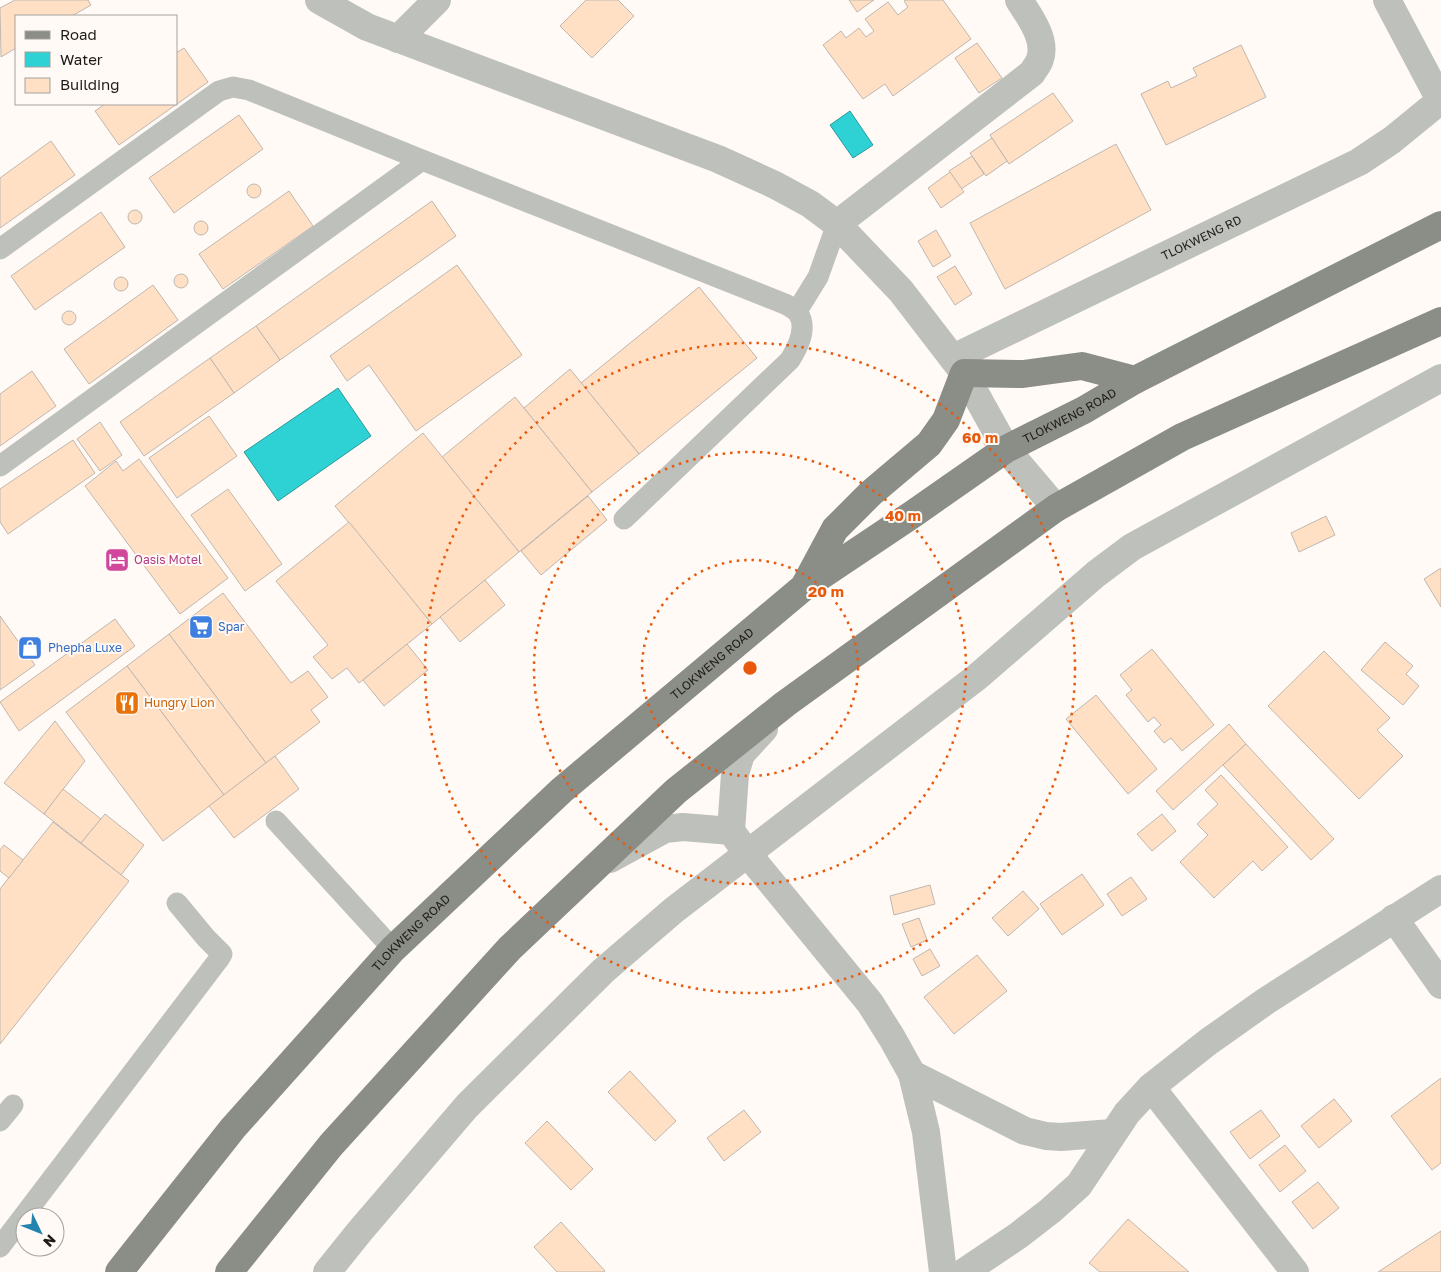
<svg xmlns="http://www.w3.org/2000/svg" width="1441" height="1272" font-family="'Golos Text',sans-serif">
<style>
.water{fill:#2ed1d4;stroke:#299a9c}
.building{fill:#ffe0c4;stroke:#bfb7b0}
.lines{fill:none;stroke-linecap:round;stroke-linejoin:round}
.lane{stroke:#bec0bc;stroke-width:21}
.street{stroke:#bec0bc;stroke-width:28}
.primary{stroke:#8b8e87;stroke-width:28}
.ring{fill:none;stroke:#e8590c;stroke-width:2.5;stroke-dasharray:2.5 5}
.labels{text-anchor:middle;stroke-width:4;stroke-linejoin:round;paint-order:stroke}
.street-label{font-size:12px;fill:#1e1b19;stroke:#fffaf5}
.hotel-label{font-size:12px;fill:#b23c85;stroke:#fffaf5;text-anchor:start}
.shop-label{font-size:12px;fill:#366cbe;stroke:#fffaf5;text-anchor:start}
.food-label{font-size:12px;fill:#c56008;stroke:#fffaf5;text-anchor:start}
.centre{fill:#e8590c;stroke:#fffaf5;stroke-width:2.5}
.ring-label{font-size:15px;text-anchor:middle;font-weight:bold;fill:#e8590c;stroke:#fffaf5;stroke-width:4;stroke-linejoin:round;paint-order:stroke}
</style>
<rect width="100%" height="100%" fill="#fffaf5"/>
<!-- water -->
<g class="water">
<polygon points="850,111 873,145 853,158 830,125"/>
<polygon points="338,388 371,436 278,501 244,452"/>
</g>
<!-- building -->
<g class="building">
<polygon points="15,0 88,0 91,5 72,16 16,16 16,48 1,57 0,8"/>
<polygon points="586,0 618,0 634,16 592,58 560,26"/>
<polygon points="849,0 874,0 857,12"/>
<polygon points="906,0 943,0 971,39 893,96 885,84 863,99 823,45 841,31 846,38 859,28 866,37 874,31 865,19 888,2 898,15 908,7 904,1"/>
<polygon points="977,43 1002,78 979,93 955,58"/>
<polygon points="1241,45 1266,97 1166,145 1141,94 1168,81 1171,88 1197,76 1193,68"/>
<polygon points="184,48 208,82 119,145 95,111 105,104 176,104 176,53"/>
<polygon points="1053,93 1073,121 1009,164 990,135"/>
<polygon points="239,115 263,149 174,213 149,178"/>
<polygon points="992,138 1007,161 986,176 970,153"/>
<polygon points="51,141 75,175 0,228 0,178"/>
<polygon points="1116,144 1151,210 1005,289 970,223"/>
<polygon points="972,156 984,174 961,189 949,171"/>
<polygon points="950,172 964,192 941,208 928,188"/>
<circle cx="254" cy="191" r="7"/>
<polygon points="289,191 313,226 223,289 199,254"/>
<polygon points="432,201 456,236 280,360 256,326"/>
<circle cx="135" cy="217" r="7"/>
<polygon points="101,212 125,247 35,310 11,276"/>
<circle cx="201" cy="228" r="7"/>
<polygon points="936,230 951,256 933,267 918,241"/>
<polygon points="457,265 522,355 416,431 369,365 347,381 330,356"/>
<polygon points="955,266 972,294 955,305 937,277"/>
<circle cx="181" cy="281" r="7"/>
<circle cx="121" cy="284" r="7"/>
<polygon points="153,285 178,320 89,384 64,349"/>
<polygon points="699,287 757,358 639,454 581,383"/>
<circle cx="69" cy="318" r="7"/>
<polygon points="256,326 280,360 234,393 210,358"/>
<polygon points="210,358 234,393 144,456 120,422"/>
<polygon points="570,369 639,454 592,492 524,408"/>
<polygon points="32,371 56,406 0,446 0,394"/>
<polygon points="515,397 592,492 519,552 442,457"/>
<polygon points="209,416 237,456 177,498 149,458"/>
<polygon points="100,422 122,455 100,471 77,439"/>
<polygon points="423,433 519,552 432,624 335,506"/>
<polygon points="73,440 95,473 8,534 0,522 0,489"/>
<polygon points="139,459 228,578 180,614 85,486 116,461 123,471"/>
<polygon points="228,489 282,564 245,591 191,515"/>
<polygon points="588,496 607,520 541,575 521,551"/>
<polygon points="1326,516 1335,535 1299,552 1291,533"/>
<polygon points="349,522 432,624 359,683 347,668 332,679 313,657 328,645 276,581"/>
<polygon points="1441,568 1441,607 1424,579"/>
<polygon points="485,580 505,605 460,642 440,617"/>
<polygon points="223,593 291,683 308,671 328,697 311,710 320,722 266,763 169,634"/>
<polygon points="0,616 35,665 0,690"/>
<polygon points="115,619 135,646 19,731 0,702"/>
<polygon points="169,634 266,763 224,795 127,666"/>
<polygon points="1385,642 1413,666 1406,674 1419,686 1403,705 1361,670"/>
<polygon points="407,644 428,670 384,706 363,680"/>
<polygon points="1152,649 1214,725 1182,751 1171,738 1164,743 1154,731 1161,725 1154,717 1148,722 1126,695 1132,690 1120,675"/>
<polygon points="1324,651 1390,718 1377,730 1403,756 1359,799 1268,706"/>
<polygon points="127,666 224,795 163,841 66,712"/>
<polygon points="1096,695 1157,769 1128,794 1066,719"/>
<polygon points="55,721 85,761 44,814 4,783"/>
<polygon points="1229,724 1246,744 1173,810 1156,791"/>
<polygon points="1246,744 1334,839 1311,860 1223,765"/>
<polygon points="275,756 299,789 234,838 209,806"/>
<polygon points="1221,775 1288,847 1262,871 1253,861 1214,898 1180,862 1208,835 1197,824 1218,804 1205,790"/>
<polygon points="63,789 101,819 81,843 44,814"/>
<polygon points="105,814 144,845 121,875 81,843"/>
<polygon points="1162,814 1176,831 1152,851 1137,834"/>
<polygon points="53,822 129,881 0,1044 0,889"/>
<polygon points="4,845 23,860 9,878 0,871 0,850"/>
<polygon points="1082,874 1104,905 1062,935 1040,904"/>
<polygon points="1131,877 1147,899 1122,916 1107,894"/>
<polygon points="930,885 935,904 894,915 890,896"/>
<polygon points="1023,891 1039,909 1008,936 992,918"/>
<polygon points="919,918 927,940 911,947 902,924"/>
<polygon points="930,949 940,966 922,976 913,959"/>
<polygon points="977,955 1007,991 954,1034 924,997"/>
<polygon points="630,1071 676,1121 655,1141 608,1092"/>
<polygon points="1441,1078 1441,1163 1432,1170 1391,1116"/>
<polygon points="1334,1099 1352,1121 1319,1148 1301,1126"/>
<polygon points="744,1110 761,1132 724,1161 707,1138"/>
<polygon points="1261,1110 1280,1136 1250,1159 1230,1132"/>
<polygon points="547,1121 593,1169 571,1190 525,1143"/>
<polygon points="1285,1145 1306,1171 1280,1192 1259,1165"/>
<polygon points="1318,1182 1339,1208 1313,1229 1292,1202"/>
<polygon points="1128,1219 1189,1272 1100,1272 1089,1263"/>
<polygon points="561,1222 605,1271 604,1272 557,1272 534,1247"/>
<polygon points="1441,1231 1441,1272 1378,1272"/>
</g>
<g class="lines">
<!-- lane -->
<g class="lane">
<path d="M0,249L219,91L233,87L249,90L422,160L785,304C789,306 795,309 798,313C808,328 798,347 790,360L624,519"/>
<polyline points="797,311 818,277 837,224"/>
<polyline points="0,466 422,160"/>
<polyline points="276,821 393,949"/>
<polyline points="0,1121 13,1105"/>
<polyline points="0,1247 219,959 222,954 206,938 177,903"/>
</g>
<!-- street -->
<g class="street">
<polyline points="319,0 367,27 718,159 775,185 810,204 837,224 901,291 964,373 1006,449 1056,508"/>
<polyline points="1387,0 1441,102"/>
<polyline points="398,39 437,0"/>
<path d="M837,224L1032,73C1034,69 1039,64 1040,59C1047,39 1029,16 1019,0"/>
<path id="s1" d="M953,358L1359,162L1392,140L1441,100"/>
<polyline points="764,729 741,754 735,774 731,831 747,853 870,1003 892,1038 912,1074 926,1132 943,1272"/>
<polyline points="610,859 665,829 683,827 731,831"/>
<polyline points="1394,918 1441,985"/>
<polyline points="912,1074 1025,1131 1046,1136 1061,1137 1112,1133"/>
<polyline points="1151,1087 1295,1272"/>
<polyline points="327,1272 360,1231 467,1106 603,971 674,910 977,677 1096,574 1132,547 1441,378"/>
<polyline points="964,1272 1019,1235 1050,1211 1079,1185 1127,1113 1151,1087 1208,1042 1266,1001 1441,889"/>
</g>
<!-- primary -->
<g class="primary">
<polyline points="806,583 835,529 871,493 929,444 946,420 964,373 1023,374 1082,366 1135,380"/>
<path id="s2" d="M119,1272L233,1128L393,949L562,790L804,587L913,514L1006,449L1084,410L1135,380L1441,225"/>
<polyline points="229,1272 331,1145 510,948 676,791 785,704 1056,508 1182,437 1441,321"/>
</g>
</g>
<!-- distance rings -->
<g class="ring">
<circle cx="750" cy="668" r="108"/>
<circle cx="750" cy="668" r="216"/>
<circle cx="750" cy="668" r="325"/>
</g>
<!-- icons -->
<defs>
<symbol id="hotel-square" viewBox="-11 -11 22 22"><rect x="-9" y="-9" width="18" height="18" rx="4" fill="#d1479c" stroke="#fffaf5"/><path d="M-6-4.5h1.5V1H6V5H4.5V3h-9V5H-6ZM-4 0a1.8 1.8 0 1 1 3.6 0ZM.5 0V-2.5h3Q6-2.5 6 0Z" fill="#fff"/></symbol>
<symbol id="supermarket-square" viewBox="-11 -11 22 22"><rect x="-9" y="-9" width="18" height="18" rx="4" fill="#3f7fe0" stroke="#fffaf5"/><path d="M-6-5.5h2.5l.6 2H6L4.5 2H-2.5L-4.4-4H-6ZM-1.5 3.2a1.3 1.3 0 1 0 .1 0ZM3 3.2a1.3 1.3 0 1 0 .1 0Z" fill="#fff"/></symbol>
<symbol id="shop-square" viewBox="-11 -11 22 22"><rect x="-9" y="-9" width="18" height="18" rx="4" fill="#3f7fe0" stroke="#fffaf5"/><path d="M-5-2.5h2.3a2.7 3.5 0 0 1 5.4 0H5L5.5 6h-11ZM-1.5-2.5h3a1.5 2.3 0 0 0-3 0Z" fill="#fff"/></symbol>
<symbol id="restaurant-square" viewBox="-11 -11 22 22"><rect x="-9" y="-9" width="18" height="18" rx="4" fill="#e8710a" stroke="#fffaf5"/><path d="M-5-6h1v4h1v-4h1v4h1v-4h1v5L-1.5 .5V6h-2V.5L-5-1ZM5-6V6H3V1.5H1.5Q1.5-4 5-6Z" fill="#fff"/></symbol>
</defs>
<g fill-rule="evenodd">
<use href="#hotel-square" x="103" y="546" width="28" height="28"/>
<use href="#supermarket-square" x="187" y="613" width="28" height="28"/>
<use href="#shop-square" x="16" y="634" width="28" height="28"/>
<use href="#restaurant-square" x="113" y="689" width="28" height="28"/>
</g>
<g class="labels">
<!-- street labels -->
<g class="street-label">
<text dy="4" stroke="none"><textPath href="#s1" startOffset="276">TLOKWENG RD</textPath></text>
<text dy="4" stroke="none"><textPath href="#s2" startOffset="1288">TLOKWENG ROAD</textPath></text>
<text dy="4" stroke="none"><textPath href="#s2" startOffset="852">TLOKWENG ROAD</textPath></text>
<text dy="4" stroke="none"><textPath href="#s2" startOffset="448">TLOKWENG ROAD</textPath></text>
</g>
<!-- hotel labels -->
<g class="hotel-label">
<text x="134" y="564">Oasis Motel</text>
</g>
<!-- shop labels -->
<g class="shop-label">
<text x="218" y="631">Spar</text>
<text x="48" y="652">Phepha Luxe</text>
</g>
<!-- food labels -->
<g class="food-label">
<text x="144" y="707">Hungry Lion</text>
</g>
</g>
<circle cx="750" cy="668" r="8" class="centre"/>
<g class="ring-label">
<text x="980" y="443">60 m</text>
<text x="903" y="521">40 m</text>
<text x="826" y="597">20 m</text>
</g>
<!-- legend -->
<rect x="15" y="15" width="162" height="90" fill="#fffaf5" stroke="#a5a19d"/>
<rect x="25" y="31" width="25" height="8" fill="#8b8e87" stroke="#a5a19d"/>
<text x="60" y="40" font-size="15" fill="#1e1b19">Road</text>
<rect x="25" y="52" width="25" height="15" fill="#2ed1d4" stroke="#a5a19d"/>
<text x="60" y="65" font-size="15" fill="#1e1b19">Water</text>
<rect x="25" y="78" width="25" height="15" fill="#ffe0c4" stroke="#a5a19d"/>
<text x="60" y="90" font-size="15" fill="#1e1b19">Building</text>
<!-- north arrow -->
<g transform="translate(40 1232) rotate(133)"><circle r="24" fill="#fffaf5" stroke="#a5a19d"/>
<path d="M0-4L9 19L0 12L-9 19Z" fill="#2484b0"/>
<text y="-8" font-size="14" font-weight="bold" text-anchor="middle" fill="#1e1b19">N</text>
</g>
</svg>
